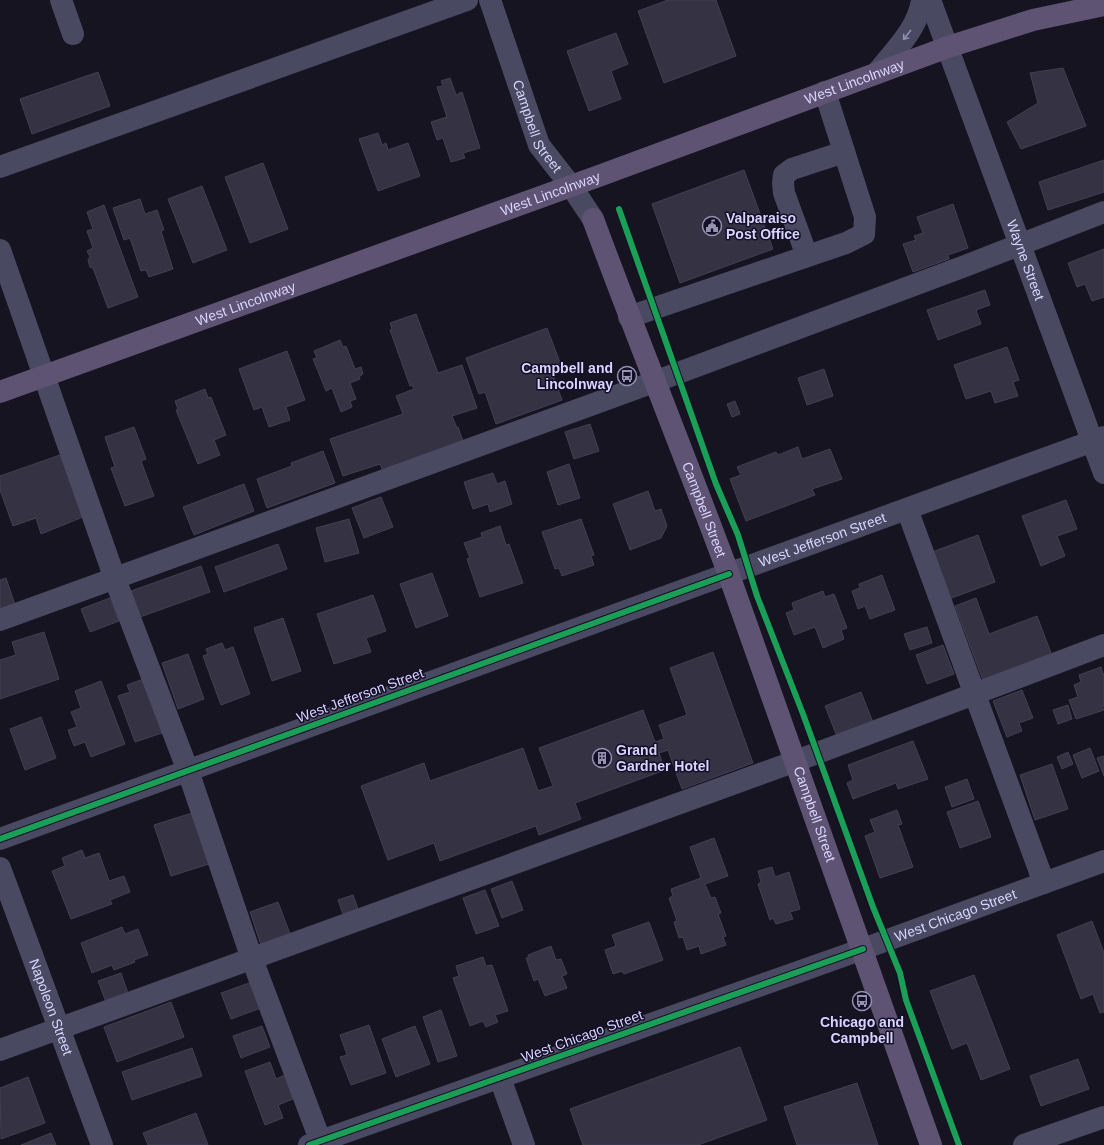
<svg xmlns="http://www.w3.org/2000/svg" width="1104" height="1145" font-family="Helvetica,sans-serif">
<style>
.building{fill:#343243;stroke:#433f54}
.lines{fill:none;stroke-linecap:round;stroke-linejoin:round}
.minor{stroke:#4a4962;stroke-width:22}
.major{stroke:#5e5373;stroke-width:22}
.cycleway-casing{stroke:#130f26;stroke-width:8}
.cycleway{stroke:#1a9f57;stroke-width:6}
.oneway{stroke:#928eb0}
.labels{text-anchor:middle;stroke-width:3;stroke-linejoin:round;paint-order:stroke}
.street-label{font-size:14px;fill:#d9d4ff;stroke:#130f26}
.poi-label{font-size:14px;font-weight:bold;fill:#d9d4ff;stroke:#130f26;text-anchor:start}
</style>
<rect width="100%" height="100%" fill="#161421"/>
<!-- building -->
<g class="building">
<polygon points="668,0 716,0 736,56 664,83 638,11"/>
<polygon points="616,33 628,64 611,71 621,99 589,111 567,51"/>
<polygon points="1063,68 1086,126 1021,149 1007,122 1038,103 1030,73"/>
<polygon points="98,72 110,106 32,134 20,99"/>
<polygon points="450,78 456,95 462,92 480,148 463,153 465,158 451,162 443,138 437,140 431,122 447,117 437,87 443,86 441,81"/>
<polygon points="378,133 382,145 386,143 388,150 408,143 420,176 378,191 359,139"/>
<polygon points="1104,160 1104,192 1048,210 1039,182"/>
<polygon points="263,163 288,229 250,243 225,177"/>
<polygon points="744,170 773,249 680,283 652,204"/>
<polygon points="202,186 227,250 193,263 168,199"/>
<polygon points="140,199 145,214 157,210 164,230 161,231 173,269 149,277 146,270 141,271 130,238 124,240 113,208"/>
<polygon points="953,204 968,248 948,255 949,259 913,272 903,244 916,240 914,236 923,233 917,217"/>
<polygon points="104,205 138,297 108,308 93,268 90,267 88,260 90,257 87,251 93,248 87,231 93,229 87,212"/>
<polygon points="1104,249 1104,297 1092,301 1085,284 1077,287 1068,263"/>
<polygon points="985,290 990,305 976,310 981,324 938,340 927,310"/>
<polygon points="416,314 438,373 462,365 477,408 452,416 457,428 458,427 465,447 383,471 380,464 343,476 330,439 403,414 396,396 414,389 412,385 410,386 390,330 392,329 390,323"/>
<polygon points="547,328 561,365 551,369 562,400 496,424 485,392 479,394 466,358"/>
<polygon points="340,340 343,347 346,346 355,369 361,367 363,374 359,377 360,379 350,383 356,399 350,401 352,407 341,412 332,388 326,391 313,359 317,358 314,351"/>
<polygon points="1007,347 1019,380 1013,382 1018,396 995,403 991,391 966,399 954,365"/>
<polygon points="287,351 305,400 286,407 290,420 269,427 262,407 254,410 239,369"/>
<polygon points="824,369 833,396 807,405 798,378"/>
<polygon points="205,389 208,398 211,397 226,435 214,440 220,455 198,464 176,410 178,409 175,401"/>
<polygon points="735,401 740,414 732,417 727,404"/>
<polygon points="590,424 599,451 574,459 565,432"/>
<polygon points="134,427 146,459 141,461 154,496 125,506 111,468 115,467 105,437"/>
<polygon points="798,447 802,459 830,449 842,479 812,489 815,495 746,521 730,479 741,475 737,467 776,452 778,455"/>
<polygon points="323,451 335,483 267,508 257,479 292,466 291,463"/>
<polygon points="60,455 83,517 41,534 36,518 13,526 0,490 0,476"/>
<polygon points="569,464 580,498 558,505 547,472"/>
<polygon points="493,473 497,484 505,481 512,504 490,512 488,504 473,509 464,482"/>
<polygon points="244,484 254,511 194,535 183,507"/>
<polygon points="648,491 655,511 661,509 667,526 661,538 630,550 613,504"/>
<polygon points="381,497 393,527 364,538 352,508"/>
<polygon points="1066,500 1077,529 1057,536 1065,556 1041,566 1022,516"/>
<polygon points="349,519 359,553 325,562 316,528"/>
<polygon points="581,519 594,555 591,556 594,565 562,576 559,568 555,569 542,532"/>
<polygon points="500,526 506,545 509,544 523,583 480,597 467,559 470,558 464,543 482,537 481,533"/>
<polygon points="978,535 995,582 949,599 932,552"/>
<polygon points="278,544 287,569 224,592 215,567"/>
<polygon points="201,566 210,592 140,617 131,591"/>
<polygon points="432,573 448,616 416,628 400,584"/>
<polygon points="882,575 895,610 870,619 865,606 858,609 852,591 860,588 859,584"/>
<polygon points="6,578 16,608 0,613 0,580"/>
<polygon points="823,591 825,597 834,594 847,628 841,630 844,639 823,648 815,627 794,635 786,613 794,610 792,603"/>
<polygon points="373,595 386,631 366,638 371,652 334,664 317,614"/>
<polygon points="110,598 119,621 90,632 81,609"/>
<polygon points="976,598 989,634 1037,616 1053,658 984,683 955,606"/>
<polygon points="283,618 301,671 272,681 254,628"/>
<polygon points="927,627 932,643 910,650 904,634"/>
<polygon points="44,632 59,679 0,699 0,660 16,655 12,642"/>
<polygon points="222,643 225,650 233,647 250,694 221,705 203,656 208,654 206,649"/>
<polygon points="943,645 954,674 927,684 916,655"/>
<polygon points="713,652 753,763 682,789 668,750 659,753 665,770 575,803 581,819 539,835 536,826 440,861 434,843 388,860 361,786 424,763 430,781 523,748 538,791 553,786 539,748 643,710 655,742 664,739 659,725 687,715 670,668"/>
<polygon points="188,654 204,699 178,709 162,663"/>
<polygon points="1101,667 1103,674 1104,673 1104,706 1102,706 1104,710 1076,719 1069,700 1078,697 1074,685 1081,682 1079,675"/>
<polygon points="146,678 162,733 135,742 118,696 130,692 127,685"/>
<polygon points="101,681 125,744 91,757 85,742 74,746 68,730 77,727 71,712 81,708 75,691"/>
<polygon points="1022,690 1033,718 1019,723 1022,731 1007,737 993,701"/>
<polygon points="861,692 874,725 838,739 825,706"/>
<polygon points="1068,705 1072,719 1058,724 1053,710"/>
<polygon points="41,717 56,758 25,770 10,729"/>
<polygon points="913,741 928,779 898,789 896,783 853,799 847,783 853,780 848,765"/>
<polygon points="1090,748 1099,771 1082,778 1073,755"/>
<polygon points="1068,752 1073,764 1062,769 1057,757"/>
<polygon points="1104,756 1104,776 1097,758"/>
<polygon points="1052,764 1068,809 1035,820 1020,775"/>
<polygon points="967,779 974,799 952,807 945,787"/>
<polygon points="978,801 991,837 960,848 947,812"/>
<polygon points="897,810 902,824 898,825 913,867 880,878 865,836 875,832 870,820"/>
<polygon points="192,813 209,864 171,876 154,825"/>
<polygon points="714,838 728,876 705,884 711,898 715,897 721,913 718,914 726,936 723,937 726,945 701,954 699,946 687,950 683,937 679,938 674,922 677,921 669,898 673,896 671,889 701,878 690,847"/>
<polygon points="82,850 85,858 99,853 109,881 124,876 130,892 110,900 112,904 71,919 52,871 65,866 62,858"/>
<polygon points="772,867 775,877 789,872 800,909 790,912 793,919 776,924 773,918 770,920 758,884 761,882 758,871"/>
<polygon points="512,881 523,910 502,918 491,889"/>
<polygon points="485,890 499,926 476,934 463,898"/>
<polygon points="353,895 358,909 343,914 338,900"/>
<polygon points="278,902 290,934 261,945 250,912"/>
<polygon points="1092,921 1104,953 1104,1012 1100,1013 1093,994 1081,999 1057,935"/>
<polygon points="649,922 663,960 624,974 622,971 613,974 605,950 616,946 612,935"/>
<polygon points="122,927 125,934 138,929 148,955 134,960 135,962 114,970 112,965 92,973 81,943"/>
<polygon points="551,946 556,960 561,959 567,974 562,976 567,988 545,996 538,979 534,981 526,958 529,957 528,955"/>
<polygon points="483,957 486,966 492,965 508,1011 495,1015 498,1022 486,1027 483,1021 470,1026 453,978 459,976 456,966"/>
<polygon points="121,973 130,999 108,1007 98,981"/>
<polygon points="974,975 1010,1069 981,1080 967,1043 952,1049 930,991"/>
<polygon points="252,982 261,1008 231,1019 221,993"/>
<polygon points="171,1002 184,1037 117,1062 104,1027"/>
<polygon points="441,1010 457,1056 438,1062 423,1017"/>
<polygon points="369,1025 386,1073 351,1085 340,1057 347,1055 340,1035"/>
<polygon points="262,1026 270,1047 241,1058 233,1036"/>
<polygon points="415,1026 430,1064 396,1077 382,1039"/>
<polygon points="740,1047 767,1120 698,1145 583,1145 570,1109"/>
<polygon points="192,1048 202,1076 132,1100 122,1072"/>
<polygon points="1078,1059 1089,1089 1041,1106 1030,1076"/>
<polygon points="270,1062 276,1079 285,1075 293,1099 278,1105 283,1118 265,1125 245,1071"/>
<polygon points="28,1077 45,1123 1,1139 0,1088"/>
<polygon points="857,1083 878,1145 797,1145 784,1107"/>
<polygon points="196,1113 208,1145 148,1145 143,1133"/>
<polygon points="51,1133 56,1145 21,1145"/>
</g>
<g class="lines">
<!-- minor -->
<g class="minor">
<polyline points="61,0 73,34"/>
<path id="s1" d="M490,0L539,145L571,186L593,219"/>
<path id="s2" d="M930,0L1104,473"/>
<path d="M877,73C894,51 918,29 922,0"/>
<polyline points="0,167 467,0"/>
<polyline points="0,250 115,579 188,771 252,959 322,1145"/>
<polyline points="807,256 784,193 783,183 784,175 792,169 844,152"/>
<polyline points="629,317 846,243 864,234 865,217 825,92"/>
<polyline points="907,509 1044,883"/>
<polyline points="0,620 654,382 965,266 1104,212"/>
<path id="s3" d="M0,839L1104,437"/>
<path id="s4" d="M0,868L102,1145"/>
<polyline points="0,1050 796,761 1104,645"/>
<polyline points="500,1078 524,1145"/>
<path id="s5" d="M309,1145L863,949L1104,861"/>
<polyline points="1024,1145 1104,1117"/>
</g>
<!-- major -->
<g class="major">
<path id="s6" d="M593,219C637,338 685,456 729,575C798,765 865,955 931,1145"/>
<path id="s7" d="M0,392L596,177L948,47L1033,20L1104,5"/>
</g>
<defs>
<g id="cycleway">
<polyline points="619,209 716,484 738,535 757,596 803,714 873,907 900,973 906,1000 959,1145"/>
<polyline points="0,839 729,574"/>
<polyline points="309,1145 863,949"/>
</g>
</defs>
<!-- cycleway casing -->
<use href="#cycleway" class="cycleway-casing"/>
<!-- cycleway -->
<use href="#cycleway" class="cycleway"/>
</g>
<!-- one-way arrows -->
<defs><path id="oneway-shaft" d="M-6 0H5M1.5-3L5.5 0L1.5 3" fill="none" stroke-width="1.6" stroke-linecap="round" stroke-linejoin="round"/></defs>
<use class="oneway" href="#oneway-shaft" transform="translate(907 35) rotate(128)"/>
<!-- icons -->
<defs>
<symbol id="civic-ring" viewBox="-11 -11 22 22"><circle r="9.5" fill="#130f26" stroke="#9591b1" stroke-width="1.5"/><path d="M-.6-6.5H3V-4.5H.6V-3L4-1V1h2V6H-6V1h2V-1L-.6-3ZM-1.2 2.5V6h2.4V2.5Z" fill="#9591b1"/></symbol>
<symbol id="bus-ring" viewBox="-11 -11 22 22"><circle r="9.5" fill="#130f26" stroke="#9591b1" stroke-width="1.5"/><path d="M-5-6H5V4H4V6H2V4H-2V6H-4V4H-5ZM-3.5-4V0h7V-4ZM-3.5 1.2v1.5H-2V1.2ZM2 1.2v1.5H3.5V1.2Z" fill="#9591b1"/></symbol>
<symbol id="building-ring" viewBox="-11 -11 22 22"><circle r="9.5" fill="#130f26" stroke="#9591b1" stroke-width="1.5"/><path d="M-4-6H4V6H1V3H-1V6H-4ZM-2.5-4.3h1.7v1.8h-1.7ZM.8-4.3h1.7v1.8H.8ZM-2.5-1h1.7V.8h-1.7ZM.8-1h1.7V.8H.8Z" fill="#9591b1"/></symbol>
</defs>
<g fill-rule="evenodd">
<use href="#civic-ring" x="701" y="215" width="22" height="22"/>
<use href="#bus-ring" x="616" y="365" width="22" height="22"/>
<use href="#building-ring" x="591" y="747" width="22" height="22"/>
<use href="#bus-ring" x="851" y="990" width="22" height="22"/>
</g>
<g class="labels">
<!-- street labels -->
<g class="street-label">
<text dy="5" stroke="none"><textPath href="#s7" startOffset="909">West Lincolnway</textPath></text>
<text dy="5" stroke="none"><textPath href="#s1" startOffset="135">Campbell Street</textPath></text>
<text dy="5" stroke="none"><textPath href="#s7" startOffset="585">West Lincolnway</textPath></text>
<text dy="5" stroke="none"><textPath href="#s2" startOffset="277">Wayne Street</textPath></text>
<text dy="5" stroke="none"><textPath href="#s7" startOffset="261">West Lincolnway</textPath></text>
<text dy="5" stroke="none"><textPath href="#s6" startOffset="311">Campbell Street</textPath></text>
<text dy="5" stroke="none"><textPath href="#s3" startOffset="875">West Jefferson Street</textPath></text>
<text transform="translate(360 695) rotate(-20)" y="5">West Jefferson Street</text>
<text dy="5" stroke="none"><textPath href="#s6" startOffset="635">Campbell Street</textPath></text>
<text dy="5" stroke="none"><textPath href="#s5" startOffset="686">West Chicago Street</textPath></text>
<text dy="5" stroke="none"><textPath href="#s4" startOffset="148">Napoleon Street</textPath></text>
<text transform="translate(582 1036) rotate(-20)" y="5">West Chicago Street</text>
</g>
<!-- poi labels -->
<g class="poi-label">
<text x="726" y="223">Valparaiso<tspan x="726" dy="16">Post Office</tspan></text>
<text x="613" y="373" text-anchor="end">Campbell and<tspan x="613" dy="16">Lincolnway</tspan></text>
<text x="616" y="755">Grand<tspan x="616" dy="16">Gardner Hotel</tspan></text>
<text x="862" y="1027" text-anchor="middle">Chicago and<tspan x="862" dy="16">Campbell</tspan></text>
</g>
</g>
</svg>
